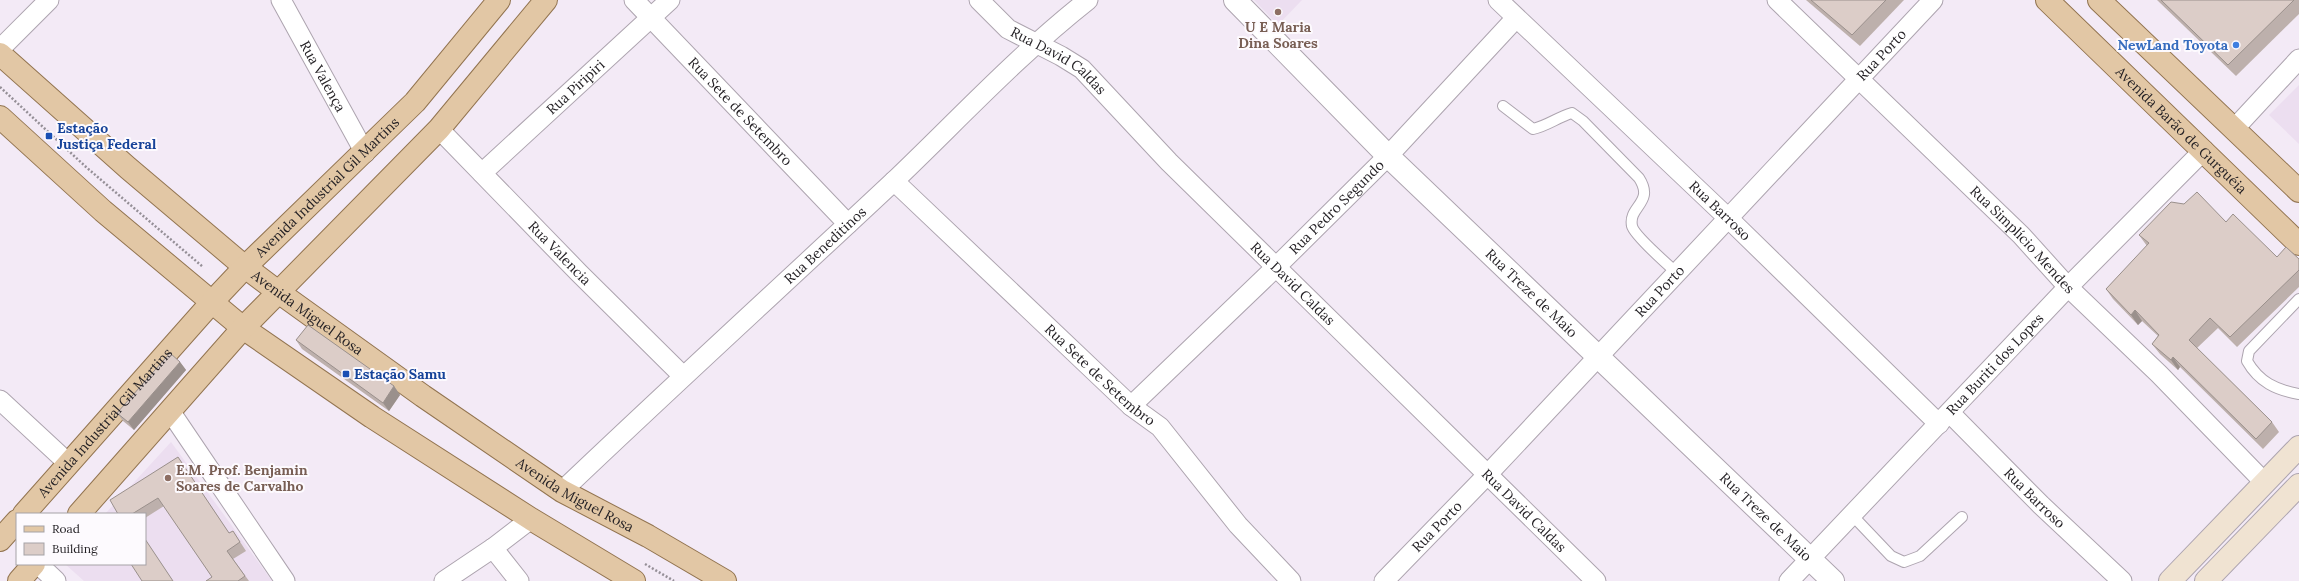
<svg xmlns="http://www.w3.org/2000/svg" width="2299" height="581" font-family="Lora,serif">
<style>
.built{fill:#ecdef0}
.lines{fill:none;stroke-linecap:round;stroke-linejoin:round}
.service-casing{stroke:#ada4af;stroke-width:12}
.minor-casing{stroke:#ada4af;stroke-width:21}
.tertiary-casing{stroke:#ada4af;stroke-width:24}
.secondary-casing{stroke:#ada4af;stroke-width:24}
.primary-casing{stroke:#927450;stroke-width:24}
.path{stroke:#958f97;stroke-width:2.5;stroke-dasharray:2 2;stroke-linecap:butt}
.service{stroke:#fff;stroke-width:10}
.minor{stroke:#fff;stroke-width:19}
.tertiary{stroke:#fff;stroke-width:22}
.secondary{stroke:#f0e3d2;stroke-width:22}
.primary{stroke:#e2c7a5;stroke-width:22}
.wall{fill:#bdb0ac}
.shaded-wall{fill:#9a908c}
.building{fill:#dccdc8;stroke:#9a908c}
.education-dot{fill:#8d6e63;stroke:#fdfafe;stroke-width:1.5}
.shop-dot{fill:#3f7fe0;stroke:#fdfafe;stroke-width:1.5}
.transit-dot{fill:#1a4fb4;stroke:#fdfafe;stroke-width:1.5}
.labels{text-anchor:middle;stroke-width:4;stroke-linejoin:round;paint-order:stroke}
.education-label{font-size:14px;font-weight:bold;fill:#785e54;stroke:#fdfafe}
.shop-label{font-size:14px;font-weight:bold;fill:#366cbe;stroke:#fdfafe;text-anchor:end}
.street-label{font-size:14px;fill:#221f23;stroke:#fdfafe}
.transit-label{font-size:14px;font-weight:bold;fill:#164399;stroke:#fdfafe;text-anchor:start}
</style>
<rect width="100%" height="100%" fill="#f3eaf6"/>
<!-- built -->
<g class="built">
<polygon points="1254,0 1302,0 1278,25"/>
<polygon points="2299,85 2299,144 2269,115"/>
<polygon points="171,442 272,581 84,581 65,564 145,564 145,514 105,514"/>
</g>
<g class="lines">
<defs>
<g id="service">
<path d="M1503,106L1533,129C1547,126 1558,117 1572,113L1583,121L1639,178C1655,203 1628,206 1632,226C1634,235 1668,265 1677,273"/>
<path d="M2299,299L2249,351L2247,361C2259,382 2276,390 2299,394"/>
<polyline points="1852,515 1891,556 1904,562 1920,556 1962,517"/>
</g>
<g id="minor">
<path id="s1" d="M281,0L365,153"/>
<path id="s2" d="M634,0L848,224"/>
<path id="s3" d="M979,0L1008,29L1061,56L1082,69L1169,162L1596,581"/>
<path id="s4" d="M1498,0L1728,218L1939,424"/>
<path id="s5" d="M1777,0L2021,235L2068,287L2159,374L2265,483"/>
<polyline points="0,49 49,0"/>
<path id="s6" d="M439,129L579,273L683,376"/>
<polyline points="2234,129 2299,59"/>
<path id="s7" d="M482,173L670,0"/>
<path id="s8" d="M894,181L1131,406L1160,427L1238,525L1291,581"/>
<polyline points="0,400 68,463"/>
<path id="s9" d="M1131,406L1276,267L1388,156L1516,18"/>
<polyline points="170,411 285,581"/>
<path id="s10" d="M1950,413L2041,505L2122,581"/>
<path id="s11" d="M562,491C671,387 783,285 893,182C958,120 1017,56 1088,0"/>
<polyline points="493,548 519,581"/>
<polyline points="38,564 56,581"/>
<polyline points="444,581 493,548 531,519"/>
<path id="s12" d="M1384,581L1488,474L1933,0"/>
<path id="s13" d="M1789,581L2068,287L2204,150"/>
</g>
<g id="tertiary">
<path id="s14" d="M1235,0L1388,156L1833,581"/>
</g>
<g id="secondary">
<polyline points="2170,581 2299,447"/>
<polyline points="2206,581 2299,485"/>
</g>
<g id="primary">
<path id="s15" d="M2047,0L2299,244"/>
<polyline points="2099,0 2299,191"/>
<path id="s16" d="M0,54L128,168L245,267L277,291L423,396L562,491L648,536L725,581"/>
<polyline points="0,117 103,211 243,328 372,417 531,519 634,581"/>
<path id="s17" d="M24,514L212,302L245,267L415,102L499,0"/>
<polyline points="79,514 243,328 439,129 546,0"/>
<polyline points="0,540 17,521"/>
<polyline points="19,581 34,564"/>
</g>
</defs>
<!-- service casing -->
<use href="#service" class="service-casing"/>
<!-- minor casing -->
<use href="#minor" class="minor-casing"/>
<!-- tertiary casing -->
<use href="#tertiary" class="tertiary-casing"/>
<!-- secondary casing -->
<use href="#secondary" class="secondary-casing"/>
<!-- primary casing -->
<use href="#primary" class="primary-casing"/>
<!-- path -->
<g class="path">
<polyline points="0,87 86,167 203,267"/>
<polyline points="645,564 674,581"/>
</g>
<!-- service -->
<use href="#service" class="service"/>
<!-- minor -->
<use href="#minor" class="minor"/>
<!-- tertiary -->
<use href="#tertiary" class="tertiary"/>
<!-- secondary -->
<use href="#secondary" class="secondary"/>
<!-- primary -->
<use href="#primary" class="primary"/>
</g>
<!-- wall -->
<g class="wall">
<polygon points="1806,0 1904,0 1860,46"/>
<polygon points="2157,0 2299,0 2299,14 2236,76"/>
<polygon points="2226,222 2277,257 2299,259 2299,287 2237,347 2218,328 2197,348 2272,422 2279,432 2263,449 2180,367 2178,370 2160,354 2152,344 2158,336 2142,321 2138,325 2113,299 2106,289 2147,246 2139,235"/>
<polygon points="296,340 394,386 400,395 389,411 302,349"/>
<polygon points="180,362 186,370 134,430 123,421 117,413"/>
<polygon points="178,457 229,533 233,531 246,551 233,559 249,581 206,581 212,577 164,506 145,518 145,514 118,514"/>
</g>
<!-- shaded-wall -->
<g class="shaded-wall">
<polygon points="2135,310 2142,321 2138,325 2131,315"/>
<polygon points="2173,357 2180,367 2178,370 2171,360"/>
<polygon points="180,362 186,370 134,430 128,422"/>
<polygon points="394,386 400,395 389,411 383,403"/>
</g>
<!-- building -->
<g class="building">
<polygon points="1811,0 1886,0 1852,35"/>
<polygon points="2161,0 2294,0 2228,65"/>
<polygon points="2197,192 2226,222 2233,214 2277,257 2286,247 2299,259 2299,270 2230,337 2210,318 2189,340 2272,422 2256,439 2173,357 2171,360 2152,344 2159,335 2135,310 2131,315 2106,289 2149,243 2139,235 2171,202 2184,204"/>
<polygon points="308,325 394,386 383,403 296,340"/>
<polygon points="170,353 180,362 128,422 117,413"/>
<polygon points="178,457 229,533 233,531 240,542 227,551 245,576 238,581 206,581 212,577 158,498 132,514 118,514 110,500"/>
<polygon points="145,539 173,581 142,581 131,564 145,564"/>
</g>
<!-- markers -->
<g class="education-dot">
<circle cx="1278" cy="12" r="4"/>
<circle cx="168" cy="478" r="4"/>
</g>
<circle class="shop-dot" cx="2236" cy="45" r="4"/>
<g class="transit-dot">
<rect x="45" y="132" width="8" height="8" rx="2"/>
<rect x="342" y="370" width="8" height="8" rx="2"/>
</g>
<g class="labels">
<!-- education labels -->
<g class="education-label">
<text x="1278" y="32">U E Maria<tspan x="1278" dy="16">Dina Soares</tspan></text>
<text x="176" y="475" text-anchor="start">E.M. Prof. Benjamin<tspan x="176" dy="16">Soares de Carvalho</tspan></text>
</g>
<!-- shop labels -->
<g class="shop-label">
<text x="2228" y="50">NewLand Toyota</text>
</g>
<!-- street labels -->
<g class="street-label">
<text dy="5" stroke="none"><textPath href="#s12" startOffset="724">Rua Porto</textPath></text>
<text dy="5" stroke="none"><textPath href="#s3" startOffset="101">Rua David Caldas</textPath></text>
<text dy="5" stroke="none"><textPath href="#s1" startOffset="87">Rua Valença</textPath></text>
<text dy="5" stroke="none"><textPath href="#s7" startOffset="127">Rua Piripiri</textPath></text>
<text dy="5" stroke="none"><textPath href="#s2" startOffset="154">Rua Sete de Setembro</textPath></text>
<text dy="5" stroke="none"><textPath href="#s15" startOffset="187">Avenida Barão de Gurguéia</textPath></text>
<text dy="5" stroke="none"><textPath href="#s17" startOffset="446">Avenida Industrial Gil Martins</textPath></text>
<text dy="5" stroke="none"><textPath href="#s9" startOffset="286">Rua Pedro Segundo</textPath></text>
<text dy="5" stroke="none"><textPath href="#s4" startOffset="306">Rua Barroso</textPath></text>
<text dy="5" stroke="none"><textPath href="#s5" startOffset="343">Rua Simplício Mendes</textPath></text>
<text dy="5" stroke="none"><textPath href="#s11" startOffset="360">Rua Beneditinos</textPath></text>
<text dy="5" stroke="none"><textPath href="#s6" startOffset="173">Rua Valencia</textPath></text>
<text dy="5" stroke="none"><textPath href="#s3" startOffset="426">Rua David Caldas</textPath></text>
<text dy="5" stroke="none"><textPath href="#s12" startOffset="400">Rua Porto</textPath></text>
<text dy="5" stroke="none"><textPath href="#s14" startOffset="417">Rua Treze de Maio</textPath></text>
<text dy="5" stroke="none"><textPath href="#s16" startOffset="402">Avenida Miguel Rosa</textPath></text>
<text dy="5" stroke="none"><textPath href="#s13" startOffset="299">Rua Buriti dos Lopes</textPath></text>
<text dy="5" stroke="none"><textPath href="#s8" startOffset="283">Rua Sete de Setembro</textPath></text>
<text dy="5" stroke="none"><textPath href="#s17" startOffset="122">Avenida Industrial Gil Martins</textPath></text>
<text dy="5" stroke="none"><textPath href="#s16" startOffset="726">Avenida Miguel Rosa</textPath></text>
<text dy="5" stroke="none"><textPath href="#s10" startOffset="120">Rua Barroso</textPath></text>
<text dy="5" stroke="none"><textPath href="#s3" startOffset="750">Rua David Caldas</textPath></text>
<text dy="5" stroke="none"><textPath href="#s14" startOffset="741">Rua Treze de Maio</textPath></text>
<text dy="5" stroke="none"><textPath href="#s12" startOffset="76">Rua Porto</textPath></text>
</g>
<!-- transit labels -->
<g class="transit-label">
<text x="57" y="133">Estação<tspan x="57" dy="16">Justiça Federal</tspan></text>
<text x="354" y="379">Estação Samu</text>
</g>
</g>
<!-- legend -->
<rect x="16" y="513" width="130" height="52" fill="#fdfafe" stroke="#a5a2a6"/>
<rect x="24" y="526" width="20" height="6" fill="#e2c7a5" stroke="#a5a2a6"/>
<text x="52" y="533" font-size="12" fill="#221f23">Road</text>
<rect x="24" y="543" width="20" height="12" fill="#dccdc8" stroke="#a5a2a6"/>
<text x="52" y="553" font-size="12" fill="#221f23">Building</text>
</svg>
